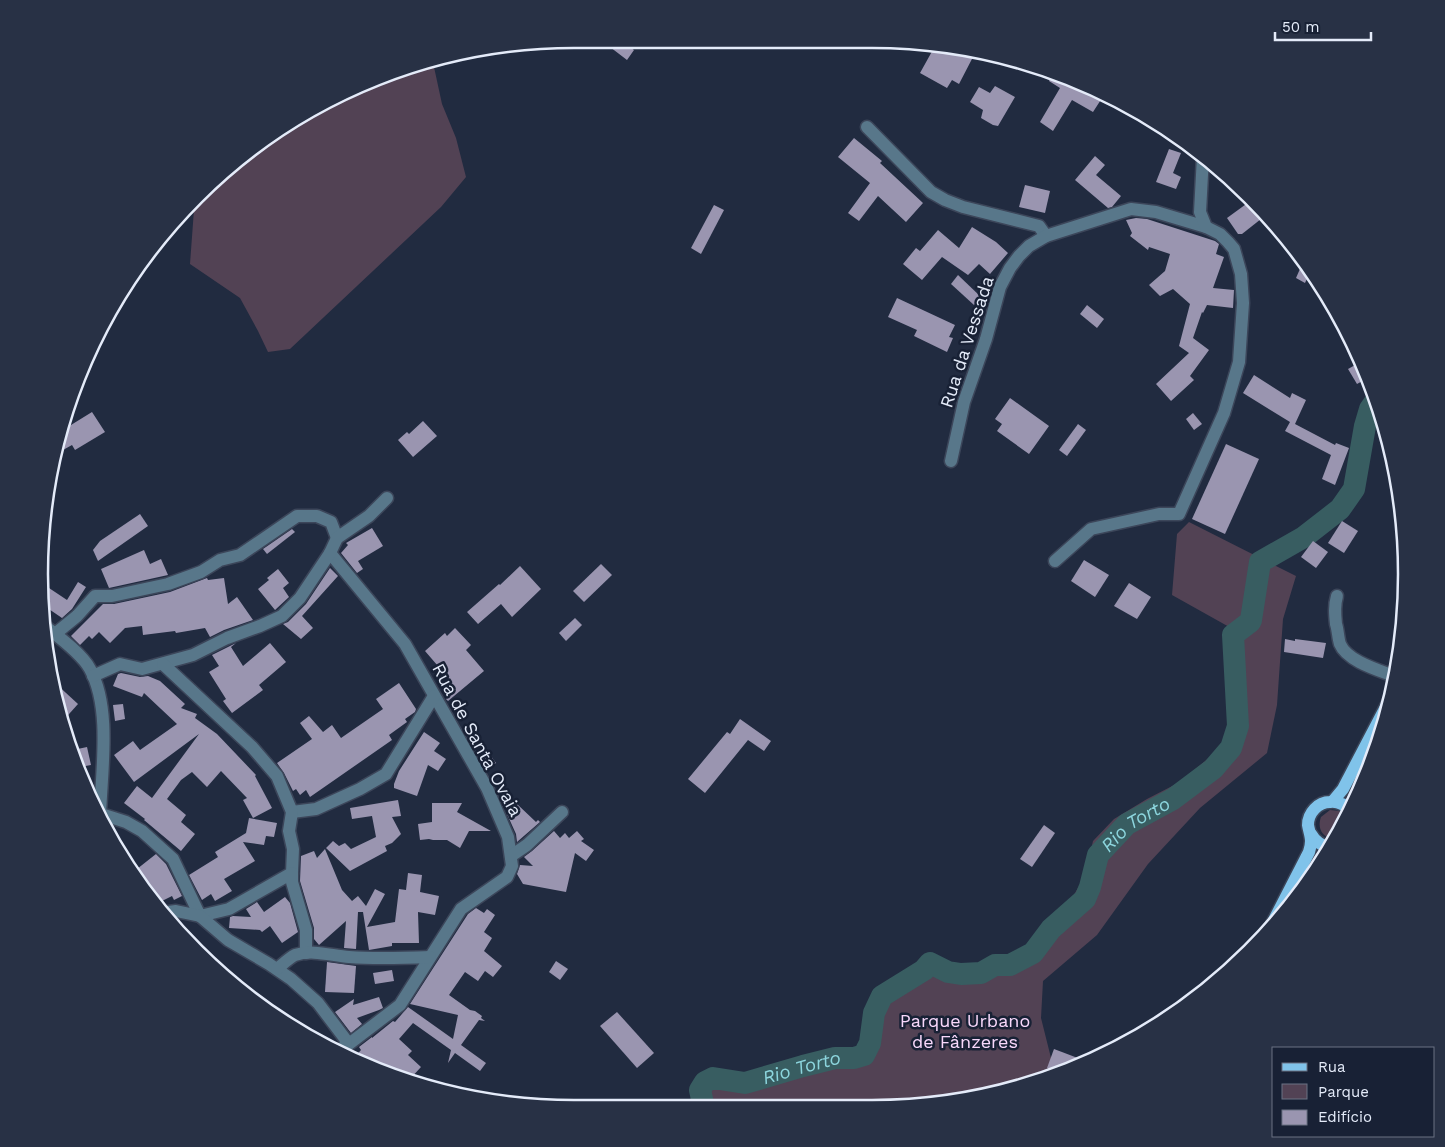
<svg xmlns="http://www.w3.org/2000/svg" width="1445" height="1147" font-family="'Work Sans',sans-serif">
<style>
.green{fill:#524254}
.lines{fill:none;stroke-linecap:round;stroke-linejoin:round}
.river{stroke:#385d61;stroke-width:22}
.building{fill:#9a95b0}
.minor-casing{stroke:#3c465a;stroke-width:15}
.major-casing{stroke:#3c465a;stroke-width:15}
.minor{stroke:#58778a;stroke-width:12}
.major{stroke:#80c3ea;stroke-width:12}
.labels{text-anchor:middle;stroke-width:5;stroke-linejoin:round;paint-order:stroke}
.street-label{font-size:18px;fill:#e4ebf9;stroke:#182135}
.park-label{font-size:18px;fill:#f8d8fb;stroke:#182135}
.water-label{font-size:19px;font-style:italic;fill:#8cd5dd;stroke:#182135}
.rim{fill:none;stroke:#e4ebf9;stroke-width:2.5}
</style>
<rect width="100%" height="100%" fill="#212b40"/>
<!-- green -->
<g class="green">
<polygon points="441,56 434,67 442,104 456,138 466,177 441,207 290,349 268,352 258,331 240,298 190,264 195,196 208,186 217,185 233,166 306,110 435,57"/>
<polygon points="1189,522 1296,576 1283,619 1277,705 1267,753 1200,808 1148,864 1097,935 1043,981 1041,1018 1052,1062 1060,1069 1010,1090 907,1107 709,1108 708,1093 713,1085 749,1090 821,1069 868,1061 880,1015 889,999 915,984 931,972 959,965 976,965 993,962 1021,951 1065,910 1085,876 1093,841 1114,819 1147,799 1180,782 1223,746 1230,716 1231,628 1172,595 1177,534"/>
<path d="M1330,810L1340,811L1346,818L1333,839C1322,837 1317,828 1321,817Z"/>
</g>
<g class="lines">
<!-- river -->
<path class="river" id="s1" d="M704,1108L700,1090L705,1082L713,1078L745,1083L803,1066L835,1058H854L864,1055L870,1043L874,1013L882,996L924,970L930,963L948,972L961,974L981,973L995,965H1010L1033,953L1051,929L1085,899L1090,887L1098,855L1127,824L1173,799L1213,769L1231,748L1238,726L1233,635L1250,622L1251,620L1260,562L1304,537L1340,509L1354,489L1365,426L1370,409L1377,399"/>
</g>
<!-- building -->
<g class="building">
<polygon points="616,39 632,39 627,45 634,50 627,60 610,47"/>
<polygon points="935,46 962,51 973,57 959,84 952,80 947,88 920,73"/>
<polygon points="1054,72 1104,95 1093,112 1072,100 1053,131 1040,122 1060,88 1049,81"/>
<polygon points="995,86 1015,97 998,126 993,125 981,118 983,110 970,102 979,87 990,93"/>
<polygon points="854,138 882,161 880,163 923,203 906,222 878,196 859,221 848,213 870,183 838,157"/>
<polygon points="1169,149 1181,153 1173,173 1181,177 1176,189 1156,182"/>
<polygon points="1095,156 1105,165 1096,175 1121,196 1112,207 1108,208 1075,180"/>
<polygon points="1025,185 1050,191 1045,213 1019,207"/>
<polygon points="1249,202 1261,219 1242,234 1238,234 1227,218"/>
<polygon points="714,205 724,210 701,254 691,248"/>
<polygon points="1136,218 1147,219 1215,241 1219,244 1216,254 1224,257 1213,288 1234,290 1233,308 1207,305 1203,313 1202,312 1193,338 1209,350 1190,376 1194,380 1171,401 1156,384 1189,353 1179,346 1190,304 1173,289 1160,296 1149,285 1165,271 1170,254 1149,247 1148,250 1130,236 1132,233 1126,220"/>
<polygon points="972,227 996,242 1008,253 990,274 979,264 968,275 942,257 922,280 903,264 916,248 920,251 938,230 959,248"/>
<polygon points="1303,262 1310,272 1305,283 1296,278"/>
<polygon points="958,275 981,297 974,305 951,284"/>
<polygon points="897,298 955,325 949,337 953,338 947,352 914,336 917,330 888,317"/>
<polygon points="1087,305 1104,319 1097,328 1080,314"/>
<polygon points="1357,364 1366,379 1357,384 1348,369"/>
<polygon points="1254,375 1290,398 1292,393 1306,400 1295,424 1335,445 1336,443 1349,448 1335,485 1322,479 1331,455 1285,431 1290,422 1243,393"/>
<polygon points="1010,398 1049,426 1029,454 997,431 1002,424 995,419"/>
<polygon points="92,412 105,432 75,450 72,445 54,455 58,433"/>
<polygon points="1193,413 1202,424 1194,430 1186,419"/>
<polygon points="423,421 437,436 413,457 398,440 407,432 409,434"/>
<polygon points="1078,424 1086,430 1067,456 1059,450"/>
<polygon points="1226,444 1259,459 1225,534 1192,519"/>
<polygon points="140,514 148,526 98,561 93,550 100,541"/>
<polygon points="1342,521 1358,531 1344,553 1328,543"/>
<polygon points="372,528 383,546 358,561 363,569 357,573 341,553 348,545 346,543"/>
<polygon points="292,529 295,532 267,554 263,549"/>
<polygon points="1313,541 1328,552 1316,568 1301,557"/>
<polygon points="144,550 150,564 161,559 168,575 109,588 101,569"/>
<polygon points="1084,560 1109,575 1095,597 1071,581"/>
<polygon points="601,564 612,575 584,602 573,591"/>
<polygon points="520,566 541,589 512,617 501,604 478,624 467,612 499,584 500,585"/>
<polygon points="330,568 338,576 302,616 313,628 301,639 283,624 288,622 306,604"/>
<polygon points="278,569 289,583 283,588 289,597 275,610 258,589 269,580 267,578"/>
<polygon points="207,578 208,580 224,578 228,604 237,597 253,620 224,630 210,637 205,628 176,633 175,631 143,635 142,626 125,628 110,643 99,632 92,639 89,636 80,645 71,636 103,604 114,604 170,592"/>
<polygon points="40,582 67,600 78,582 86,587 72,609 62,618 43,605"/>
<polygon points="1129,583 1151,597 1137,619 1114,606"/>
<polygon points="575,618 582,625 566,641 559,633"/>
<polygon points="455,628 471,645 466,650 484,671 448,701 446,699 453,688 448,682 450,680 425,651 445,633 447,636"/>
<polygon points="1285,639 1295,641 1295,639 1326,643 1323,658 1284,652"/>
<polygon points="236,643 231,647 243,666 270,643 286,662 259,685 263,690 232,713 223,701 226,699 209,672 219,666 212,655"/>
<polygon points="121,673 140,677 148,676 160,681 185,704 181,708 197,714 195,718 217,734 256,775 255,776 272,808 253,818 243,800 247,798 221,771 207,787 192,772 181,780 167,799 186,815 181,822 195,834 181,851 144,820 145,819 124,803 137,786 152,798 199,734 134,782 114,755 133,741 140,750 177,724 144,693 142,697 113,686 118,674"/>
<polygon points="53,681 78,704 61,723 57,712"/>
<polygon points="399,683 416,709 415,712 405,719 407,722 389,735 392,740 310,797 306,790 300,795 296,789 293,791 284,773 277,763 312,739 300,723 309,716 323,732 332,725 341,738 383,709 376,699"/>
<polygon points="123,704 125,719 115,721 113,705"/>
<polygon points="740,719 771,741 764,751 748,740 705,793 688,779 727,732 730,734"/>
<polygon points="424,732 440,743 434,751 446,759 438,771 428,765 417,796 394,788 394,784 399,771"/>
<polygon points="470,733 485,754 488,752 496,763 486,770 467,736"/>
<polygon points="87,747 91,765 80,767 73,750"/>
<polygon points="398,800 401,816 392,817 401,834 392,843 385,846 387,851 350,871 326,848 333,841 339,846 345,843 351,849 376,837 372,816 352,819 350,808"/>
<polygon points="432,803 462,803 457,812 491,831 469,831 460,848 447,840 433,840 429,839 420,840 418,824 432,822"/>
<polygon points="517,804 536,822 538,820 540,822 517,842 516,834 507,814"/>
<polygon points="249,818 277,823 274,837 266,836 264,845 243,842 255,861 224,879 232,891 215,901 211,894 202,900 189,875 218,857 215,852 246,833"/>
<polygon points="1044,825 1055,833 1032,867 1020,859"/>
<polygon points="554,831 560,838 565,833 569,838 577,831 584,839 581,841 594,850 586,861 575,853 566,892 523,884 517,874 520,865 533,866 524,857 532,851"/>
<polygon points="325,849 342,890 352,901 358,896 366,906 375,889 385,894 367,927 395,922 399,889 406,890 408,873 422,875 420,892 439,896 435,915 418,912 419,943 392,943 392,946 369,950 363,912 358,912 356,949 344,948 346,921 319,945 314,939 314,928 300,881 301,856 314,851 317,858"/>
<polygon points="156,854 166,864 182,896 174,900 172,896 158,903 145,879 137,869"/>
<polygon points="285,897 290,903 298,932 282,943 270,926 262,932 260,930 229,928 230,917 233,916 251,917 246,909 257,902 264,912"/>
<polygon points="476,908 484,913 487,909 495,915 484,932 492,938 484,951 502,966 493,977 485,971 478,981 465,972 449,995 470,1010 475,1011 482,1016 481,1018 485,1021 479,1020 461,1045 486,1063 480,1071 455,1053 448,1063 451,1050 413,1023 399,1039 412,1051 408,1055 421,1067 409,1080 369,1067 353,1059 361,1050 359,1047 372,1037 372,1038 393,1021 395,1022 408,1007 453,1039 458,1015 410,1004 468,914"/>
<polygon points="556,961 568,969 560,980 549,972"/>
<polygon points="327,962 356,966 354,993 325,992"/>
<polygon points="392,970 394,981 375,984 373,973"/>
<polygon points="379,997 383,1008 379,1010 357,1018 362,1024 351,1033 335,1012 354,999 353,1005"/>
<polygon points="617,1012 654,1053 637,1068 600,1026"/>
<polygon points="1054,1049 1083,1060 1055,1071 1047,1068"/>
</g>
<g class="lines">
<defs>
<g id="minor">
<polyline points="867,127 931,192 945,200 963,207 1039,226 1046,236"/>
<polyline points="951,461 964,402 986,339 1000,287 1010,268 1019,256 1029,246 1046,236 1131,209 1156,212 1206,227"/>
<polyline points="330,553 405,644 487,788 508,837 512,866 507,877 461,909 400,1005 345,1047 343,1053"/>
<polyline points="1055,561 1091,529 1159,514 1179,514 1224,413 1239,362 1243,303 1241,274 1234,249 1228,242 1220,234 1206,227 1200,212 1203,156"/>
<path d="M1337,596C1334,606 1335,615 1336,624C1338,630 1338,638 1340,644C1347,661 1378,670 1394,676"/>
<path d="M46,627C59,637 82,654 90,669C112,709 101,773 100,817"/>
<polyline points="55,634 77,616 95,596 112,596 168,584 201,572 220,560 240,555 297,516 317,516 331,522 337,538"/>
<polyline points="93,676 120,664 142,669 193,655 227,638 260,626 282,616 300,598 330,553 337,538 369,516 387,498"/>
<polyline points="292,812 316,809 360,789 386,774 434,696"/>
<polyline points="101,814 126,822 142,831 173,859 200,916 229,909 292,873 293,849 289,831 292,812 277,776 252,747 163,664"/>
<polyline points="511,856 527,845 562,812"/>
<polyline points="292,873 292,882 306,930 306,953"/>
<polyline points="162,913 176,911 200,916 228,940 269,964 291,979 318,1003 346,1040 345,1047"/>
<path d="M277,969C282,965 289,958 295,955C313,949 332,956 349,957C376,959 403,958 430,957"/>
</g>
<g id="major">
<polyline points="1333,801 1343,789 1390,699"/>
<polyline points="1353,806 1359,789"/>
<path d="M1311,834C1315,841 1320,845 1328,847"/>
<path d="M1272,924L1309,852C1310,849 1311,845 1311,841C1311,836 1309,831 1308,825C1308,813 1318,802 1330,802C1338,801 1345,805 1350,811"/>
</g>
</defs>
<!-- minor casing -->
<use href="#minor" class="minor-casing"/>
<!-- major casing -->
<use href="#major" class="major-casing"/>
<!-- minor -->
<use href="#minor" class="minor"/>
<!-- major -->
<use href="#major" class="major"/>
</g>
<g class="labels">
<!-- street labels -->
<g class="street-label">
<text transform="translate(967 342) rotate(-72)" y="6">Rua da Vessada</text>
<text transform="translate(477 740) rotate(62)" y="6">Rua de Santa Ovaia</text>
</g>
<!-- park labels -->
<g class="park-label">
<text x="965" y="1027">Parque Urbano<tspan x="965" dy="21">de Fânzeres</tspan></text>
</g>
<!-- water labels -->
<g class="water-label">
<text dy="7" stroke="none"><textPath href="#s1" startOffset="594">Rio Torto</textPath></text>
<text dy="7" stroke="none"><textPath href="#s1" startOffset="128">Rio Torto</textPath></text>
</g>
</g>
<!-- crop -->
<path d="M0 0H1445V1147H0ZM574 48H872A526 526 0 0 1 1398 574V574A526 526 0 0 1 872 1100H574A526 526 0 0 1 48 574V574A526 526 0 0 1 574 48Z" fill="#283145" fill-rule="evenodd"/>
<path class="rim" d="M574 48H872A526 526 0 0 1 1398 574V574A526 526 0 0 1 872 1100H574A526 526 0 0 1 48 574V574A526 526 0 0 1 574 48Z"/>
<!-- legend -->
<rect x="1272" y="1047" width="162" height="90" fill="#182135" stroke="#6a7283"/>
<rect x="1282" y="1063" width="25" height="8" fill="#80c3ea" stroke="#6a7283"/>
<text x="1318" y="1072" font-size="15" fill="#e4ebf9">Rua</text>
<rect x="1282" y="1084" width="25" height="15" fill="#524254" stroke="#6a7283"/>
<text x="1318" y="1097" font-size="15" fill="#e4ebf9">Parque</text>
<rect x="1282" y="1110" width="25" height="15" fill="#9a95b0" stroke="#6a7283"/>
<text x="1318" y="1122" font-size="15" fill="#e4ebf9">Edifício</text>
<!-- scale -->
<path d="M1275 32v8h96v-8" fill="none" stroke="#e4ebf9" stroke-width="2.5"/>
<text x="1282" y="32" font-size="15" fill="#e4ebf9" stroke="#182135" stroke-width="4" paint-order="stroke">50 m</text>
</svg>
